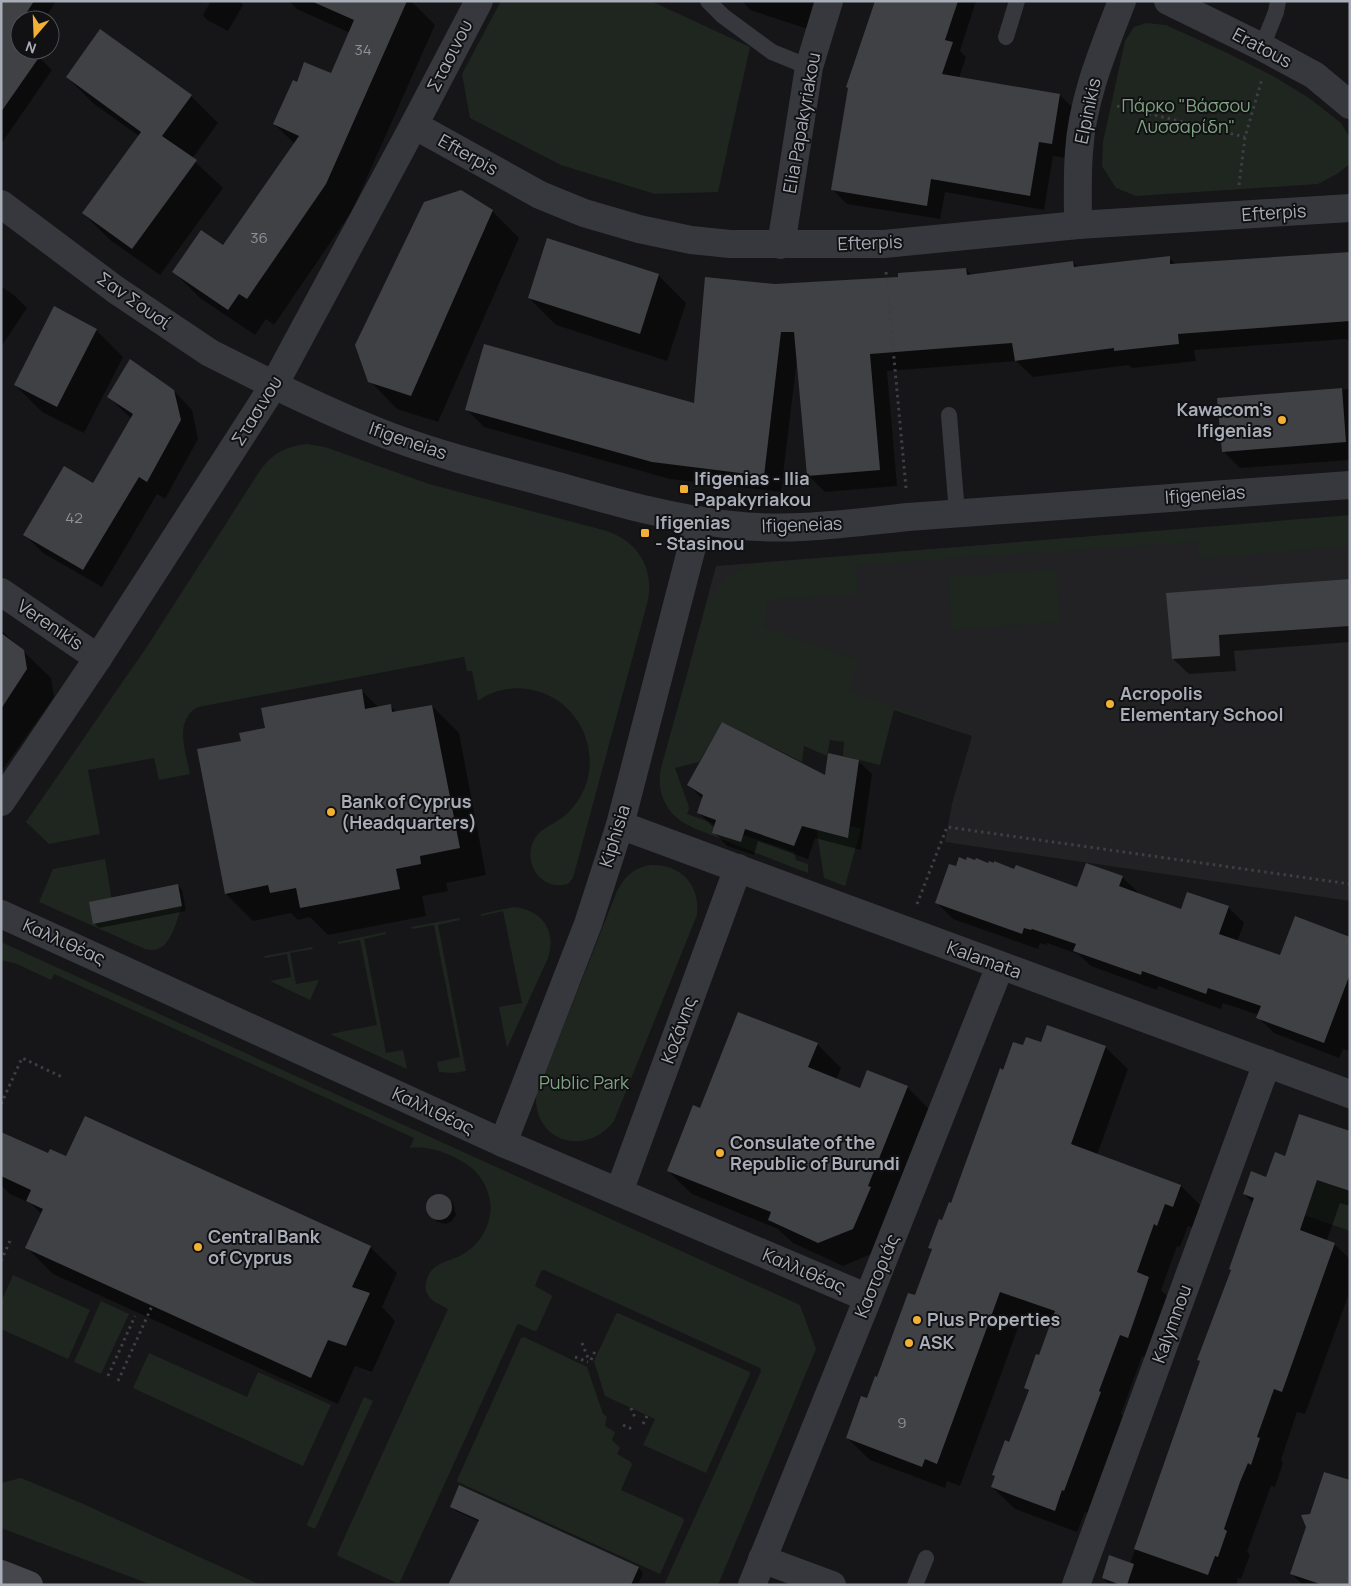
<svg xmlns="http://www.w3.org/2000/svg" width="1351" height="1586" font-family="Manrope,sans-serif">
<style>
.built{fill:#222225}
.green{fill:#1e261f}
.shadow{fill:#0007}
.building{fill:#404145}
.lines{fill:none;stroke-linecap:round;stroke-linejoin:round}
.path{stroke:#3d3f44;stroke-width:3;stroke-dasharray:2.5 4;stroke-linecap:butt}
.service{stroke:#37383d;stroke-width:16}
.minor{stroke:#37383d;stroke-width:28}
.tertiary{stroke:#37383d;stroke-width:28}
.secondary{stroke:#45474d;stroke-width:28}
.poi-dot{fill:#f2b134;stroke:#111113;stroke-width:2}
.labels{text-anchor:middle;stroke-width:4;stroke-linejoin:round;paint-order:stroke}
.number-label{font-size:15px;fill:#8e929b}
.street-label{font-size:18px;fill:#a8adb8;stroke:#111113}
.park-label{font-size:18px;fill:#7fa381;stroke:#111113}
.poi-label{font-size:18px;font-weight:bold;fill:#a8adb8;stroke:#111113;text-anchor:start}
</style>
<rect width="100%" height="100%" fill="#161618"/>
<!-- built -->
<polygon class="built" points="1350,516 1350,901 945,842 952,804 972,736 894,710 690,663 716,566"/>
<!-- green -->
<g class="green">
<polygon points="501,1 651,1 750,47 718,192 655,194 561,165 470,118 462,74"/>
<polygon points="1146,23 1166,25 1223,51 1273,76 1309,98 1341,123 1350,138 1350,164 1337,174 1318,184 1136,196 1116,188 1102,166 1103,142 1125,41 1134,27"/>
<path d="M307,444L325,447L429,484L607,531C638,542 654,568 648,600L573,878L568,884C542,892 522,863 534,840C539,830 548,827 557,821C564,817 569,812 574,806C605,768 588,710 543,693C522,685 496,687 478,701L472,671H467L464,657L198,707C173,721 186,752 190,774L159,780L154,758L88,770L100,834L49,844L26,822L148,645L261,469C273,453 287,446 307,444Z"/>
<path d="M1350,515V546L1199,559L1197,542L856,565L858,594L768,600L764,627L859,660L849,690L972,736L894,710L880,765L843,756L844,742L830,740L827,756L804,746L802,762L722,722L699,762L675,768L688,804L689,809L687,814L715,824L713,833L741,842L743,835L794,852L796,860L808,864V873C777,861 745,849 714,836C702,831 687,827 676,817C662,804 657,786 661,768L707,602C718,583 733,569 756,564C762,563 769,563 776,562Z"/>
<polygon points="1056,569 1060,622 952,630 948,577"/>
<polygon points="816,826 848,837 851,826 861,829 845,886 824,878"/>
<path d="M105,859L115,919L182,906C175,924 170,956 145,949L39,902L53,869Z"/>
<path d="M650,865C681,864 700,884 697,915L614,1121C587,1157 534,1143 536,1096L617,891C625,876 634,868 650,865Z"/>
<path d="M514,907C542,910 557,931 548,958L507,1048L499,1007L522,1003L503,911L481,916V914Z"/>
<polygon points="459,918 460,920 438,925 466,1071 454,1073 439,1072 437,1062 460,1057 434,925 412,929 411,927"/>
<polygon points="386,932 386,934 364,939 386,1053 403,1050 407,1069 330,1034 377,1025 360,940 338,944 338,942"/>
<path d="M1,942L800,1305L816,1349L718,1585H664L753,1389L761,1371L760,1368L544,1270L541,1271L535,1286L551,1295L552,1297L537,1330L534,1331L519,1324L517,1325L399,1584L338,1556L337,1554L448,1309C438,1303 423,1299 426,1283C430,1261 449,1263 463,1254C483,1243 495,1218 489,1196C485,1180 475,1168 461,1161C445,1152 429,1146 410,1148L414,1138L54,974L51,980L17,964L1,960Z"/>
<polygon points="312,947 313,949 290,953 296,984 319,980 310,1000 270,981 291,977 287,954 265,958 264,956"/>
<polygon points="1319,1173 1340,1180 1337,1187 1350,1191 1350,1231 1269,1203"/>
<polygon points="13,1275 90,1310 68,1359 1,1329 1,1302"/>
<polygon points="101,1301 129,1314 101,1374 74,1362"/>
<polygon points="618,1313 750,1372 750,1374 706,1473 643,1445 655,1419 605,1396 594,1361 616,1314"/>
<polygon points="524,1337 587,1367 603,1414 607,1417 605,1426 615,1432 612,1440 620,1448 617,1454 631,1462 632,1465 621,1490 683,1518 684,1521 660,1574 458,1482 457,1480 521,1338"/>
<polygon points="149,1353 247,1397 258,1372 331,1405 303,1466 133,1388"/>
<polygon points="364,1397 373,1401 315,1529 308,1526 307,1524"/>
<polygon points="21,1478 81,1503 261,1585 152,1585 1,1528 1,1483"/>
</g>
<!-- shadow -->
<g class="shadow">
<polygon points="1,1 56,1 44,20 20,20 20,50 29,50 39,57 52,70 1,144"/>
<polygon points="211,1 239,1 243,5 228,31 207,20 203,15"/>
<polygon points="289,1 411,1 435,25 352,211 274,325 266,319 255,335 200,298 174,272 223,247 295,144 274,124 298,83 332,74 350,33 297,9"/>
<polygon points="742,1 840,1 829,36 750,10"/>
<polygon points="876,1 976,1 960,51 966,57 959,78 1060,95 1074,109 1066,158 1053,156 1044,210 945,192 940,219 847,204 833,190"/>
<polygon points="67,77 191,96 218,123 192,159 223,188 160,275 110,240 83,213 139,136 94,104"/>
<polygon points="492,211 519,238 438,422 397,409 370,381"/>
<polygon points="548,240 659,276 686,303 667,361 556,325 529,298"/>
<polygon points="1350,252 1350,342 1346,339 1194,350 1196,361 1132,368 1129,365 1033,377 1016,361 887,371 897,486 825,492 808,475 797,359 781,492 670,479 484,427 467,410 695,404 775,285 899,278 966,269 972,275 1073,262 1078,268 1169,258 1177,265"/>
<polygon points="1,286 15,296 27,308 1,347"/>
<polygon points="96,330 123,357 84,433 42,412 15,385"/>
<polygon points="1350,389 1350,460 1240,468 1223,451 1219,399"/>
<polygon points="174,391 192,410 198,439 165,499 157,494 102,587 43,553 25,535 93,485 132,419 108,397"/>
<polygon points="1350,581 1350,642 1234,651 1236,671 1189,674 1173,659 1167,594"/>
<polygon points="1,630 51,678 54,697 1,772"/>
<polygon points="361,690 379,708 390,706 397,712 432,706 459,733 486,875 446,883 448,891 422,896 426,916 328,935 310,917 298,920 291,913 253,921 226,894 242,742 266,729"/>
<polygon points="858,761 872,774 861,850 815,838 808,859 758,841 754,855 727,846 714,832 715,827 712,826 699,813 703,799 688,785 826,777"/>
<polygon points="967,861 989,864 1077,888 1122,877 1138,892 1137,894 1182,910 1228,907 1244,923 1237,942 1281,957 1350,938 1350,1051 1343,1049 1339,1058 1274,1033 1258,1017 1259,1015 1223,1003 1221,1009 1158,986 1157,990 1091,966 1078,954 1047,943 1047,945 1040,943 1038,949 953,919 937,903 956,868"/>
<polygon points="177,885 182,890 186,911 99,928 94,923"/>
<polygon points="817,1044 841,1068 836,1080 861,1090 907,1087 931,1111 876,1252 843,1266 793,1243 778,1229 692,1194 668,1171 701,1109"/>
<polygon points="1042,1044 1105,1047 1128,1069 1097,1155 1181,1186 1203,1208 1196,1229 1188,1226 1180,1247 1177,1246 1161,1290 1171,1300 1150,1359 1142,1356 1121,1414 1123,1416 1087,1513 1085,1512 1077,1532 1015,1509 992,1487 996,1477 993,1475 1010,1444 1030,1392 1026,1388 1040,1357 1052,1324 1023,1314 960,1486 947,1481 945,1488 870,1460 847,1438 878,1379 916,1296 932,1251 930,1248 952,1204 1003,1071 1024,1047"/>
<polygon points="1350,1132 1350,1206 1340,1203 1327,1240 1334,1244 1350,1259 1350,1291 1305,1414 1297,1412 1281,1460 1283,1463 1275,1487 1271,1486 1247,1552 1250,1555 1241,1579 1238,1578 1236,1585 1110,1585 1103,1578 1130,1564 1201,1362 1198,1360 1232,1271 1253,1203 1244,1194 1267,1178 1286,1157"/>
<polygon points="1,1134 49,1155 67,1158 370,1247 397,1273 382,1307 395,1321 372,1372 355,1366 338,1404 53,1274 27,1248 42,1214 30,1203 10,1194 1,1185"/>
<polygon points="440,1195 448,1198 453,1203 456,1215 452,1221 445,1224 436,1221 432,1216 428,1206 430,1200 435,1196"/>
<polygon points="460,1487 639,1568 643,1573 638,1585 619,1585 456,1511 451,1506"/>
<polygon points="1311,1515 1350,1585 1303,1585 1292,1574"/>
</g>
<!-- building -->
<g class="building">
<polygon points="1,1 34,1 22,20 20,20 20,23 11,36 20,42 20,50 32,50 40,56 1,112"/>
<polygon points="311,1 407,1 326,184 247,299 239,294 228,310 172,272 201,230 223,245 299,136 273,124 293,80 297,82 304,62 331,73 354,20"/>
<polygon points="875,1 958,1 945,40 953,42 942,74 1060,94 1052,144 1039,142 1030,196 931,179 927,206 831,190 848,88 846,87"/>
<polygon points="100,29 192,95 162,136 197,160 132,249 82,213 141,132 66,77"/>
<polygon points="461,190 493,210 411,396 368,382 355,345 424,202"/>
<polygon points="547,238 659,274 640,334 528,298"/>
<polygon points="1350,252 1350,321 1178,334 1179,344 1114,351 1114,348 1015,361 1012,343 870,354 880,470 807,476 794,332 781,332 764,476 652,462 465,410 484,344 694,403 705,277 775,284 898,277 898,273 966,268 967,275 1073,261 1074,267 1170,256 1170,264"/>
<polygon points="54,306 97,329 57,407 14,385"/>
<polygon points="130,359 174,390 181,420 147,482 139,477 83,570 23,535 64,466 93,483 133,414 107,397"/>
<polygon points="1342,388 1346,442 1222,452 1217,398"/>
<polygon points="1350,579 1350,626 1219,635 1220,656 1172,659 1166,593"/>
<polygon points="1,633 24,650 27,669 1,709"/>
<polygon points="362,689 365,709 391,704 392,712 432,705 460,848 420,856 421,864 396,869 400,889 359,897 300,908 296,888 270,893 268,885 225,894 197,749 241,741 239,733 265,728 261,708"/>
<polygon points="722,722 825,775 828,753 859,760 848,838 802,826 794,846 745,829 741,842 712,833 716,820 697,813 703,795 687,785"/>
<polygon points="959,857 966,860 967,857 975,860 976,858 988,863 989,861 994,863 994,861 1014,869 1016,865 1077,887 1086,863 1123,876 1119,886 1181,909 1187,892 1229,906 1219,934 1280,955 1295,916 1350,937 1350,974 1324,1043 1256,1018 1261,1006 1208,988 1206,994 1142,971 1141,975 1073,951 1076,944 1032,929 1031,930 1024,928 1022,934 935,903 949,864 956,866"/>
<polygon points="178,884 182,906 93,924 89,902"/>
<polygon points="738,1012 818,1043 808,1067 860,1088 867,1070 908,1086 868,1186 871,1187 853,1229 818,1243 768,1220 771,1212 667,1171 693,1105 700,1108"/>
<polygon points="1047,1025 1106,1046 1071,1144 1181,1185 1173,1207 1165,1204 1157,1226 1154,1224 1137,1272 1149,1277 1144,1292 1128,1338 1120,1335 1099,1391 1101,1392 1064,1491 1062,1490 1055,1511 991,1487 995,1476 992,1475 1005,1440 1009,1442 1029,1390 1024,1388 1036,1354 1039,1355 1055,1311 1000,1292 937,1464 925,1459 922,1467 846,1438 861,1396 867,1398 875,1376 877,1377 908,1293 915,1295 932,1249 928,1248 939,1219 942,1220 949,1202 951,1203 1000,1068 1003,1070 1013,1042 1023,1045 1026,1037 1041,1042"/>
<polygon points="1299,1114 1350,1131 1350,1191 1317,1180 1300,1230 1335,1243 1282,1392 1274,1389 1257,1437 1260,1438 1251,1465 1248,1463 1240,1482 1224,1529 1227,1531 1218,1557 1215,1556 1208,1575 1134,1549 1200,1361 1197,1360 1231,1270 1229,1269 1254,1198 1243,1194 1251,1171 1266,1177 1275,1152 1285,1156"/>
<polygon points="85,1116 371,1246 352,1287 370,1293 346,1346 328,1340 311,1378 25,1248 43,1209 26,1201 31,1190 1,1176 1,1132 48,1153 50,1149 66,1156"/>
<circle cx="439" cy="1207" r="13"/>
<polygon points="1324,1472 1350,1480 1350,1585 1323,1585 1290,1574 1306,1527 1301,1515 1310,1514"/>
<polygon points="459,1485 639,1567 631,1585 448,1585 479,1520 450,1507"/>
<polygon points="1109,1555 1134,1564 1127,1585 1121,1585 1102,1578"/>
</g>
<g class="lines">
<!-- path -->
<g class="path">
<polyline points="1117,106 1245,137"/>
<polyline points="1239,185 1245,137 1262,79"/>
<polyline points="886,272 906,488"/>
<polyline points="917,904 947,827 1350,884"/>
<polyline points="1,1104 22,1058 64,1078"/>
<polyline points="1,1261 10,1241"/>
<polyline points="582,1343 588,1358"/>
<polyline points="575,1357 588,1362"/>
<polyline points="591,1360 596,1349"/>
<polyline points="108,1376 135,1316"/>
<polyline points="118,1381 152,1306"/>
<polyline points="631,1408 636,1420"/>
<polyline points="643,1424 647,1416"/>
<polyline points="623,1425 632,1429"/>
</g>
<!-- service -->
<g class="service">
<polyline points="708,1 723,16 772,52 809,67"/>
<polyline points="1006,37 1017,1"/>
<polyline points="1262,47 1276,12 1278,1"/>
<polyline points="949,415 957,513"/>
<polyline points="915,1585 926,1558"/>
</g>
<!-- minor -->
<g class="minor">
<polyline points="1168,1 1262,47 1314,75 1350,105"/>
<polyline points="414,125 540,195 584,213 639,229 691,240 730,244 884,244 1078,225 1350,208"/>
<polyline points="1,204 116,290 210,353 274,385"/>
<path d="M1078,225C1078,201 1077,176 1079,152C1082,100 1103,50 1122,1"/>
<polyline points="781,245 809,67 829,1"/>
<polyline points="1,592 98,658"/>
<polyline points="620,825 1350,1094"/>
<polyline points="1,914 503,1143 868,1298"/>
<polyline points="503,1143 588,924 620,825 699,520"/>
<polyline points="619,1192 738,868"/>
<polyline points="762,1559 832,1585"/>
<polyline points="752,1585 868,1298 1000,966"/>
<polyline points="1076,1585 1267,1063"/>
</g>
<!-- tertiary -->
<g class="tertiary">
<path d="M274,385C313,404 352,422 392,437C446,457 503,471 558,486C615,502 673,519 732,525C790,532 850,523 908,517L1350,485"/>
<polyline points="1,802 98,658 274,385 414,125 479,1"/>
</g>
<!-- secondary -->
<polyline class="secondary" points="1,1574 29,1585"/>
</g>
<!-- markers -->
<g class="poi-dot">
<circle cx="1282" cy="420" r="5"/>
<rect x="679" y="484" width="10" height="10" rx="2.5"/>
<rect x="640" y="528" width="10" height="10" rx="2.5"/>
<circle cx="1110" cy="704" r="5"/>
<circle cx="331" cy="812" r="5"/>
<circle cx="720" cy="1153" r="5"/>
<circle cx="198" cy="1247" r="5"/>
<circle cx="917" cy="1320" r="5"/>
<circle cx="909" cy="1343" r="5"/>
</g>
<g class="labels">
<!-- number labels -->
<g class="number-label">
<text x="363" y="55">34</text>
<text x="259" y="243">36</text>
<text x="74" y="523">42</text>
<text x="902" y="1428">9</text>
</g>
<!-- street labels -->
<g class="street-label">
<text transform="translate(1262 48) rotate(28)" y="6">Eratous</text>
<text transform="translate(450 56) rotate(-63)" y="6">Στασινου</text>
<text transform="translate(1088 111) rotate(-78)" y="6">Elpinikis</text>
<text transform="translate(802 123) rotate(-80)" y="6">Elia Papakyriakou</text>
<text transform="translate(468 155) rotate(29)" y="6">Efterpis</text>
<text transform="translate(1274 213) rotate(-4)" y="6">Efterpis</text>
<text transform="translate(870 243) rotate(-2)" y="6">Efterpis</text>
<text transform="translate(134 301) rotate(35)" y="6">Σαν Σουσί</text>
<text transform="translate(257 411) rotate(-58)" y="6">Στασινου</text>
<text transform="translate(408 441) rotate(19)" y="6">Ifigeneias</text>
<text transform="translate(1205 495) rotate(-4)" y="6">Ifigeneias</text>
<text transform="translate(802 525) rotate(-2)" y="6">Ifigeneias</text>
<text transform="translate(50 625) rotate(34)" y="6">Verenikis</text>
<text transform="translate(615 836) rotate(-73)" y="6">Kiphisia</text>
<text transform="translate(64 942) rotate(24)" y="6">Καλλιθέας</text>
<text transform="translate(984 960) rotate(20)" y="6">Kalamata</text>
<text transform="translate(679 1030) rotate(-70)" y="6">Κοζάνης</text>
<text transform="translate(433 1111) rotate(25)" y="6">Καλλιθέας</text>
<text transform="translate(804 1271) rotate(23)" y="6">Καλλιθέας</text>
<text transform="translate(877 1276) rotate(-68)" y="6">Καστοριάς</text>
<text transform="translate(1172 1324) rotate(-70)" y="6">Kalymnou</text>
</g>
<!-- park labels -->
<g class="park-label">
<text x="1186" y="112">Πάρκο "Βάσσου<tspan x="1186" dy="21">Λυσσαρίδη"</tspan></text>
<text x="584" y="1089">Public Park</text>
</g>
<!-- poi labels -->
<g class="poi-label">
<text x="1272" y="416" text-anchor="end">Kawacom's<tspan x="1272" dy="21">Ifigenias</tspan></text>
<text x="694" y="485">Ifigenias - Ilia<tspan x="694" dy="21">Papakyriakou</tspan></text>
<text x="655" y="529">Ifigenias<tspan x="655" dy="21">- Stasinou</tspan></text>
<text x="1120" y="700">Acropolis<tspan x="1120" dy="21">Elementary School</tspan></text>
<text x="341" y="808">Bank of Cyprus<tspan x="341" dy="21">(Headquarters)</tspan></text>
<text x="730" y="1149">Consulate of the<tspan x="730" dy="21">Republic of Burundi</tspan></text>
<text x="208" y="1243">Central Bank<tspan x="208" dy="21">of Cyprus</tspan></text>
<text x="927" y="1326">Plus Properties</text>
<text x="919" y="1349">ASK</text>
</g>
</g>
<!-- border -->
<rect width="1351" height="1586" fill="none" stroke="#a8adb8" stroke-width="5"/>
<!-- north arrow -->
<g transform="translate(35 35) rotate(199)"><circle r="24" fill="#111113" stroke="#4d4f55"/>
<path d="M0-4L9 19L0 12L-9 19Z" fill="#f2b134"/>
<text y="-8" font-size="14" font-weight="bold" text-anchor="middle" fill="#a8adb8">N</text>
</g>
</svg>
